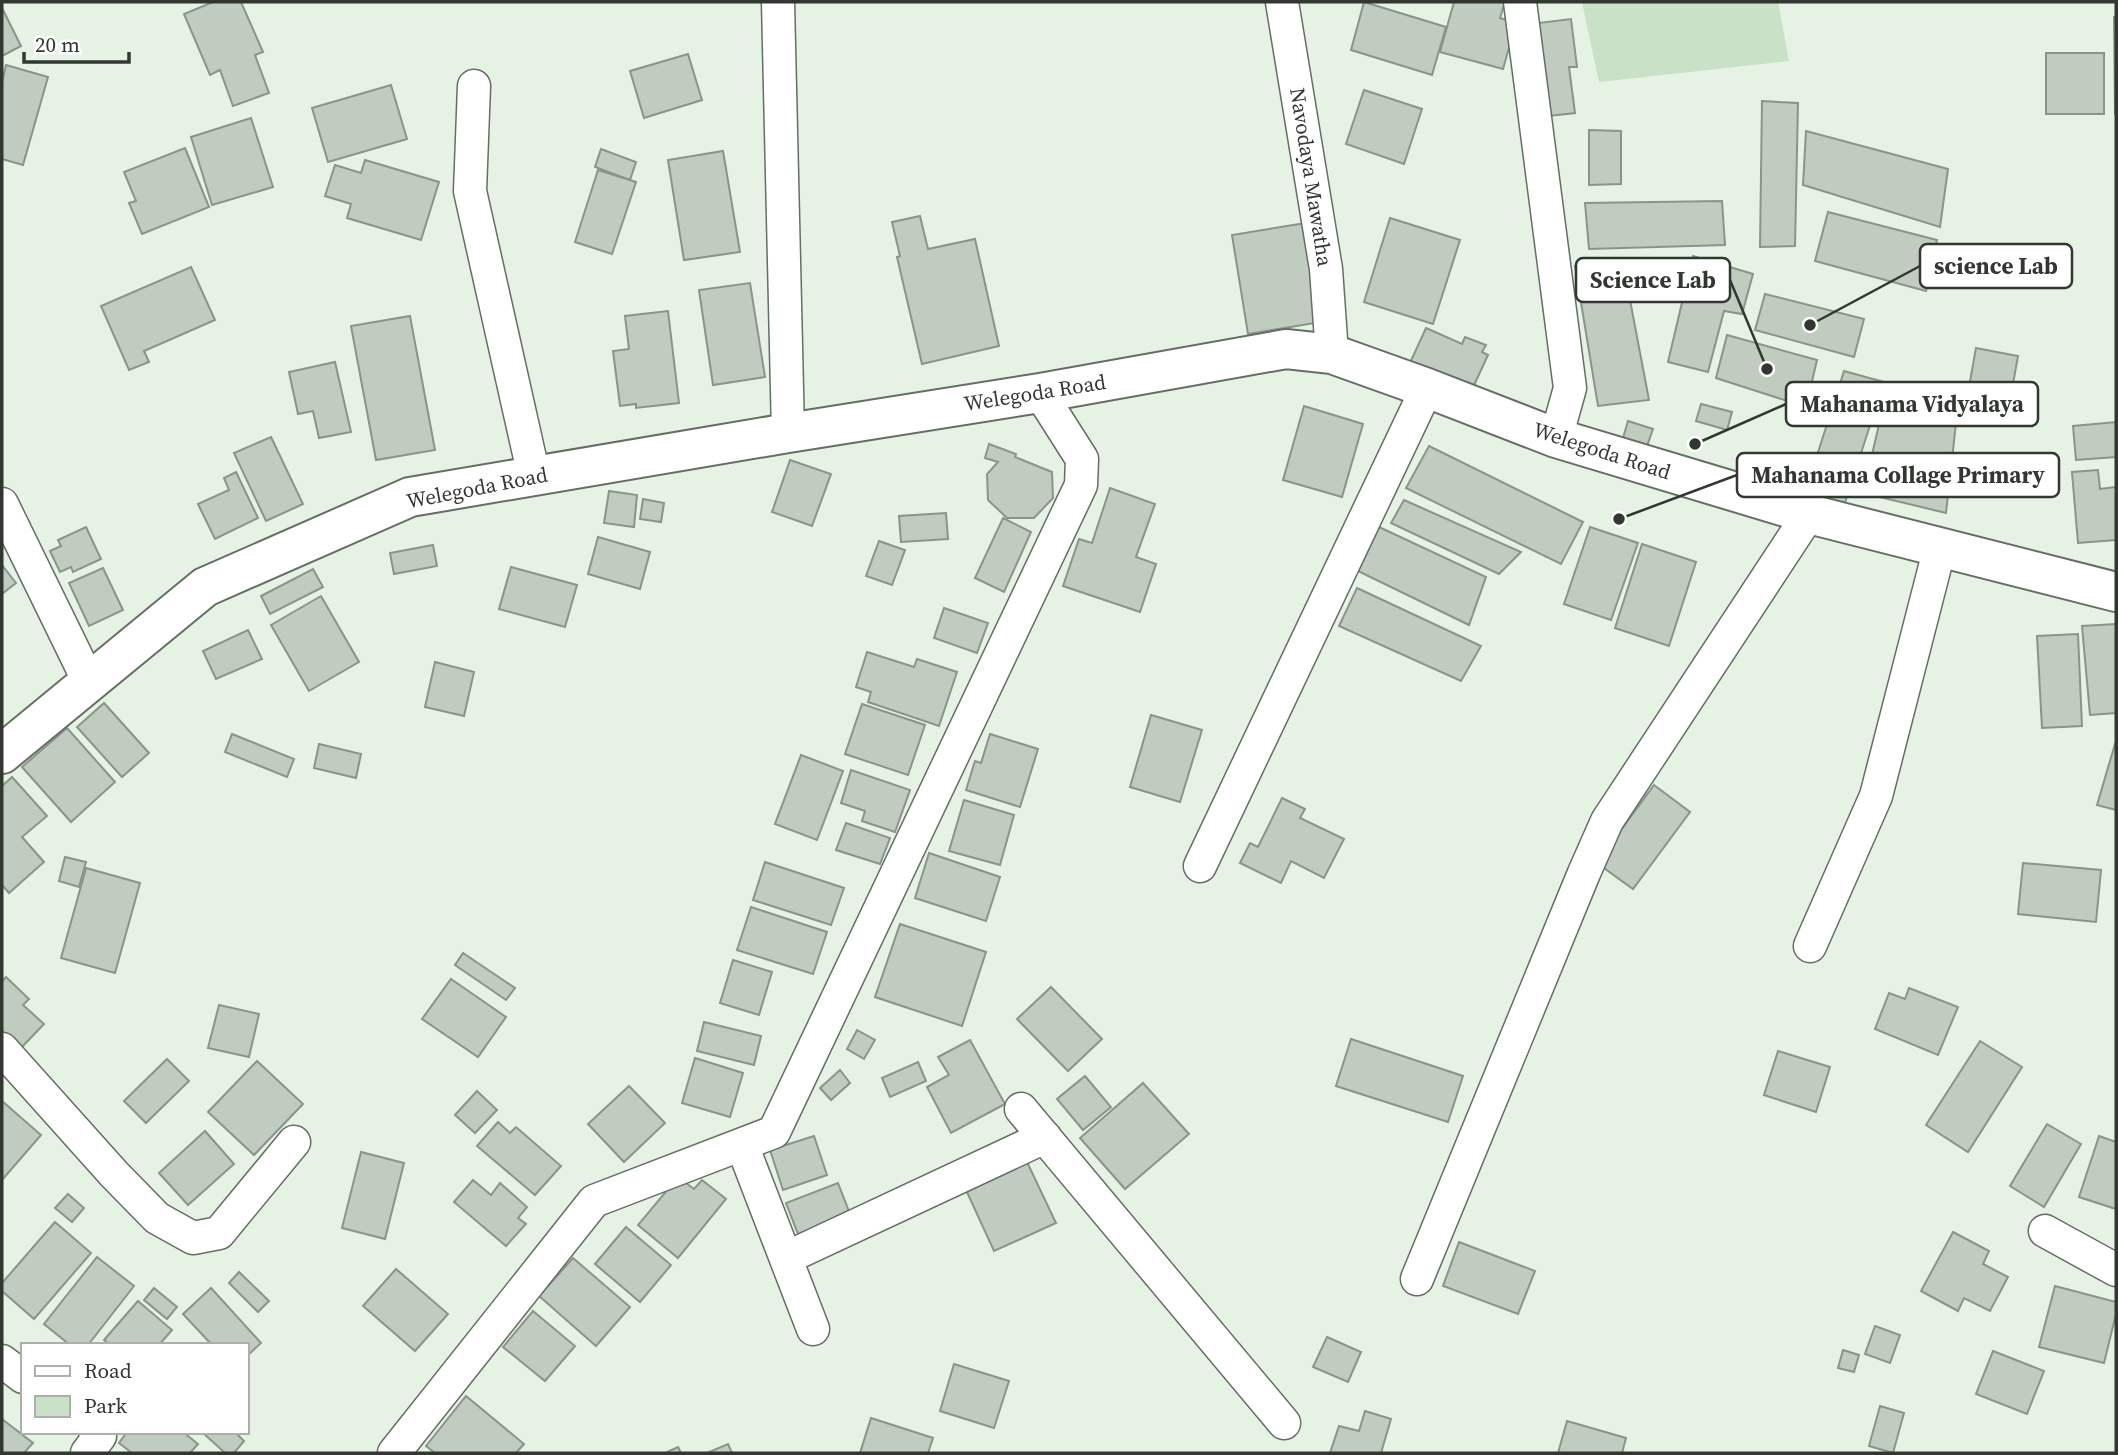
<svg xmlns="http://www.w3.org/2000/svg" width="2118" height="1455" font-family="'Source Serif 4',serif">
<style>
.green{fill:#c8e1c7}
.building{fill:#c0ccc0;stroke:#8a9589;stroke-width:2}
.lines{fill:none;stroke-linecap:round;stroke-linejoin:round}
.minor-casing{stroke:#646f63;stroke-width:35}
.tertiary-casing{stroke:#646f63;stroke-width:42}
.minor{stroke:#fff;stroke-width:32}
.tertiary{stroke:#fff;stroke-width:38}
.labels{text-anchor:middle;stroke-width:5;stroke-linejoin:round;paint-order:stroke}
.street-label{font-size:21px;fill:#323732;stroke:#fff}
.leader{fill:none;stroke:#323732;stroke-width:2.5}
.callout-dot{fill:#323732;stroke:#fff;stroke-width:2.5}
.callout{fill:#fff;stroke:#323732;stroke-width:2.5}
.callout-label{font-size:23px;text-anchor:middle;font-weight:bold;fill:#323732}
</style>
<rect width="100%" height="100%" fill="#e5f2e4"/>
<!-- green -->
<polygon class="green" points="1582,2 1778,2 1789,61 1599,82"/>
<!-- building -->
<g class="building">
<polygon points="213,2 241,2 263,52 255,55 269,93 233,106 220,70 210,75 184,14"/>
<polygon points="1364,2 1446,27 1432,75 1351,50"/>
<polygon points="1454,2 1505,2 1500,18 1516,23 1503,69 1440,52"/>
<polygon points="2,8 21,46 2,56"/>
<polygon points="2114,17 2116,17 2116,114 2115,114"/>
<polygon points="1571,19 1577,67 1569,67 1575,113 1540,117 1530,24"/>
<rect x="2046" y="53" width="58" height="61"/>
<polygon points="688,54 702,100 644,118 630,71"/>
<polygon points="6,65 48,77 23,165 2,159 2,82"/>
<polygon points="391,85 407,139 328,162 312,108"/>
<polygon points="1364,90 1422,109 1404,164 1346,144"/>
<polygon points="1762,101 1798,103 1795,246 1760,247"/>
<polygon points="251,118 273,187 212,205 191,137"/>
<polygon points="1589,130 1621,131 1621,184 1589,185"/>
<polygon points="1806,131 1948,169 1940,227 1803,185"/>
<polygon points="185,148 209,207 142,234 129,203 136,201 124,172"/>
<polygon points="601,149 636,162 630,180 595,167"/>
<polygon points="723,151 740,252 684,260 668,160"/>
<polygon points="365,160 439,182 421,240 347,218 351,204 325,196 335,165 361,173"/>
<polygon points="598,170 636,182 612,254 575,242"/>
<polygon points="1722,201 1725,245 1589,249 1585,203"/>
<polygon points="1828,212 1937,240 1926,291 1815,261"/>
<polygon points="920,216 928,249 975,239 999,346 922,364 897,257 900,256 892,222"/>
<polygon points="1390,218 1460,240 1433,324 1364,302"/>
<polygon points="1306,223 1321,322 1248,334 1232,235"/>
<polygon points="1693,256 1753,274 1742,314 1724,311 1708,372 1668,362"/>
<polygon points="1622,258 1649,400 1598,406 1575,266"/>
<polygon points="191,267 215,320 144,351 149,362 129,370 101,306"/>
<polygon points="750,283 765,377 713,385 699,290"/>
<polygon points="1765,294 1864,319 1854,357 1755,330"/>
<polygon points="668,311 679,403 636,408 636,404 620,406 613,351 629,349 625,316"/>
<polygon points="410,316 435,450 376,460 351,326"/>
<polygon points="1426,328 1462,344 1465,337 1486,345 1482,352 1488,355 1471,392 1409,365"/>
<polygon points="1727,335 1817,360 1806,407 1716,378"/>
<polygon points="1976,348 2018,356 2006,423 1964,415"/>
<polygon points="335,362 351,432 319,438 313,411 298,414 289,372"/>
<polygon points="1844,371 1884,382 1843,509 1804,496"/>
<polygon points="1888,386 1958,405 1946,513 1863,493"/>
<polygon points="1701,404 1732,412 1727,430 1696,421"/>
<polygon points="1304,406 1363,424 1342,497 1283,480"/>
<polygon points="1628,421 1653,429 1647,446 1623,438"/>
<polygon points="2116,422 2116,457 2076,460 2073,426"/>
<polygon points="271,437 303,504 266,521 234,453"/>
<polygon points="989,444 1016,454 1015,457 1052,472 1053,498 1034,518 1007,518 988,500 987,474 998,462 985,458"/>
<polygon points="1429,446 1583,522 1561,564 1406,488"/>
<polygon points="790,460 831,474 812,526 772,512"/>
<polygon points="2098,470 2100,489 2116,487 2116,540 2078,543 2072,472"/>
<polygon points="236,472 258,518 215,539 198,504 229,490 224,478"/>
<polygon points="1110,488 1155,504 1136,557 1156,564 1140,612 1063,586 1079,539 1092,543"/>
<polygon points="609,491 637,495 634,527 604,523"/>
<polygon points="643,499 664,503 661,522 640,519"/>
<polygon points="1404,500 1521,552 1499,574 1391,523"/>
<polygon points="946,513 948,539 901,542 899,516"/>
<polygon points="1003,518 1031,532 1004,592 975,578"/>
<polygon points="86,527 101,559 73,572 71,567 60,572 50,551 61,546 58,540"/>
<polygon points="1379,527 1486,577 1469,625 1358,571"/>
<polygon points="1590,527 1638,543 1611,620 1564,604"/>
<polygon points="598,537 650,552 640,589 588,574"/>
<polygon points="879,541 905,550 892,585 866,576"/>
<polygon points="1642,544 1696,562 1669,646 1615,628"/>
<polygon points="433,545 437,566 394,574 390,553"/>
<polygon points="2,565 16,583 2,594"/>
<polygon points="511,567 577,585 565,627 499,609"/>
<polygon points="103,568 123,610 89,626 69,583"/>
<polygon points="313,569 323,587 270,614 261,596"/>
<polygon points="1357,588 1481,646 1461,681 1339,626"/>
<polygon points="321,596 359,662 309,691 271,625"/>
<polygon points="944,608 988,623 977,653 934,638"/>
<polygon points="2116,624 2116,713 2090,715 2082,626"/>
<polygon points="248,630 262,659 216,679 203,651"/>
<polygon points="2078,634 2082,726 2042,728 2037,636"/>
<polygon points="867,652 914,667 917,659 957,672 939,726 868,702 871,692 856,687"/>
<polygon points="435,662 474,672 464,716 425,707"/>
<polygon points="104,703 149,753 122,777 77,727"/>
<polygon points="862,704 925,725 908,775 845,754"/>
<polygon points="1151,715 1202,730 1180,802 1130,787"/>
<polygon points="67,728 115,782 71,822 22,767"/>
<polygon points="232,734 294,759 287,777 225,752"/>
<polygon points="990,734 1038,749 1020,807 966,790 975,761 981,763"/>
<polygon points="319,744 361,754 356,778 314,768"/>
<polygon points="2115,744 2116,744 2116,810 2097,805"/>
<polygon points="801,755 843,771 817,840 775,824"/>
<polygon points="851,770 910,790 895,832 862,821 865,811 841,803"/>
<polygon points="12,777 47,816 22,837 44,862 9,893 2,885 2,786"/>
<polygon points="1654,785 1690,812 1633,889 1597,863"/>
<polygon points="1282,798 1305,809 1300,818 1344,839 1324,878 1291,861 1281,883 1240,863 1250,843 1258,847"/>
<polygon points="964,800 1014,815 1000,865 949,851"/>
<polygon points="846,823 890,838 880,864 836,850"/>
<polygon points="929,853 1000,877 986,921 915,898"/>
<polygon points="65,857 86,862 79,887 59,881"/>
<polygon points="765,862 844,888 831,925 753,900"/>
<polygon points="2023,863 2101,870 2096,922 2018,914"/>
<polygon points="86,868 140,883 115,973 61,958"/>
<polygon points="751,907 827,932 813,974 737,950"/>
<polygon points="900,924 986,952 962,1026 875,997"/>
<polygon points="463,953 515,988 506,1000 455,965"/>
<polygon points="733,960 772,972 759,1015 720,1003"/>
<polygon points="6,977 29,999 23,1005 44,1024 20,1049 2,1031 2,982"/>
<polygon points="451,979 506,1017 478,1057 422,1019"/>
<polygon points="1051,987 1102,1039 1068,1071 1017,1019"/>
<polygon points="1909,988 1958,1007 1938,1055 1875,1029 1889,993 1905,999"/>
<polygon points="219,1005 259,1014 249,1057 208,1048"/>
<polygon points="704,1022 761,1036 754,1065 697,1051"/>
<polygon points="857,1030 875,1040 864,1059 847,1049"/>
<polygon points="1351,1039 1463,1076 1448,1122 1336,1086"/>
<polygon points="970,1040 1005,1104 951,1133 927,1087 949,1075 938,1057"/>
<polygon points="1980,1041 2022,1067 1968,1152 1926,1125"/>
<polygon points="1778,1051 1830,1067 1816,1112 1764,1095"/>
<polygon points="695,1058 743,1073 730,1117 682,1103"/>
<polygon points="167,1059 189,1081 146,1123 124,1101"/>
<polygon points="257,1061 303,1104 254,1155 208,1112"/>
<polygon points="918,1062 926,1081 890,1097 882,1078"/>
<polygon points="840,1070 850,1083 831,1100 820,1088"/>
<polygon points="1085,1076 1111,1107 1083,1130 1057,1099"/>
<polygon points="1143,1083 1189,1134 1125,1189 1080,1138"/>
<polygon points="629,1086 665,1123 624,1162 588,1124"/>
<polygon points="477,1091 497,1110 475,1133 455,1115"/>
<polygon points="2,1101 41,1135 2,1180"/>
<polygon points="498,1122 510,1133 516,1127 561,1166 535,1195 477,1146"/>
<polygon points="2047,1124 2081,1144 2044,1207 2010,1186"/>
<polygon points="205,1131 234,1164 188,1205 159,1173"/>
<polygon points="814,1136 827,1175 783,1190 770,1150"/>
<polygon points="2099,1136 2116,1142 2116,1209 2079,1197"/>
<polygon points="361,1152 404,1163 385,1239 342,1228"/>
<polygon points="1027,1162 1056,1223 994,1251 966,1190"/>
<polygon points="678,1177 694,1189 702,1180 726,1199 678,1258 638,1225"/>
<polygon points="473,1180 491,1195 500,1183 527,1207 518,1218 526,1224 506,1246 454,1202"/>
<polygon points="838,1183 850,1214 798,1234 786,1203"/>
<polygon points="68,1194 84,1208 72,1222 55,1208"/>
<polygon points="55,1222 91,1253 34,1319 2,1291 2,1283"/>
<polygon points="626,1227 671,1265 640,1302 595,1264"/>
<polygon points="1953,1232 1989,1251 1983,1264 2008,1277 1990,1311 1964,1298 1958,1311 1921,1291"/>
<polygon points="1459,1242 1535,1271 1518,1314 1443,1286"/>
<polygon points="97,1257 134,1286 88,1345 70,1345 44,1324"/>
<polygon points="573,1258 630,1307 596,1346 539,1296"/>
<polygon points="396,1269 448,1314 415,1351 363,1306"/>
<polygon points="239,1272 269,1301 258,1312 229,1283"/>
<polygon points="2055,1286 2116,1302 2116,1314 2104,1363 2039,1347"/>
<polygon points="154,1288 177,1307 167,1319 144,1300"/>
<polygon points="211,1288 261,1343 247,1356 247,1345 212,1345 183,1314"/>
<polygon points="138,1301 172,1330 159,1345 110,1345 104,1340"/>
<polygon points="533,1311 575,1346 545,1381 503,1347"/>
<polygon points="1875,1326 1900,1335 1890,1363 1865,1354"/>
<polygon points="1327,1337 1361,1352 1348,1382 1313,1367"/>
<polygon points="1843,1350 1859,1355 1854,1372 1838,1368"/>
<polygon points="1993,1351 2044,1371 2027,1414 1976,1394"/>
<polygon points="954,1364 1009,1381 994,1428 940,1411"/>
<polygon points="466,1396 524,1444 516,1453 435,1453 426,1446"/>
<polygon points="1880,1406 1904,1413 1893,1453 1869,1446"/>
<polygon points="1365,1411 1391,1419 1381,1453 1330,1453 1339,1426 1359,1431"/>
<polygon points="871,1418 933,1438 928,1453 860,1453"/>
<polygon points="2,1419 33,1443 24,1453 2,1453"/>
<polygon points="1567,1421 1626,1438 1622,1453 1558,1453"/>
<polygon points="127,1432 183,1432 198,1444 190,1453 132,1453 119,1443"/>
<polygon points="202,1432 235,1432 244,1441 234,1453 225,1453"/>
<polygon points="728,1444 732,1453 707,1453"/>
<polygon points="678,1447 681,1453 665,1453"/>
</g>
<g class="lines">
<defs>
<g id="minor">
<polyline points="778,2 788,433"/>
<polyline points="1282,2 1326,269 1332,354"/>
<polyline points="1520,2 1570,388 1556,438"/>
<polyline points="474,86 470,191 534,476"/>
<polyline points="2,504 89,682"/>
<polyline points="1200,866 1427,388"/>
<polyline points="1810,946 1876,796 1940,547"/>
<polyline points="2,1049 114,1174 157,1218 193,1238 219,1233 294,1142"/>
<polyline points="1021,1109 1284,1423"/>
<polyline points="742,1145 813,1329"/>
<polyline points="2045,1231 2116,1270"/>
<polyline points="786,1258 1045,1137"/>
<polyline points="1417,1279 1584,873 1607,821 1809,514"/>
<polyline points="2,1361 23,1377"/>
<polyline points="87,1453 100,1436 95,1432"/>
<polyline points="394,1453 594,1201 774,1132 1081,485 1082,459 1040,393"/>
</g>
<polyline id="tertiary" points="2,754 205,587 410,497 788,433 1040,393 1286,349 1332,354 1427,388 1556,438 1809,514 2116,592"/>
</defs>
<!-- minor casing -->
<use href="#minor" class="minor-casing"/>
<!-- tertiary casing -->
<use href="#tertiary" class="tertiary-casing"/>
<!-- minor -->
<use href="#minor" class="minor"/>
<!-- tertiary -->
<use href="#tertiary" class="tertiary"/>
</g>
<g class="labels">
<!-- street labels -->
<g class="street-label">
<text transform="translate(1311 177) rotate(81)" y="7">Navodaya Mawatha</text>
<text transform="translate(1035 393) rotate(-9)" y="7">Welegoda Road</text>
<text transform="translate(1602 451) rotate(18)" y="7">Welegoda Road</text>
<text transform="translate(477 488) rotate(-11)" y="7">Welegoda Road</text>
</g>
</g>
<!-- callouts -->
<path class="leader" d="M1810 325L1920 266M1767 369L1730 280M1695 444L1786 404M1619 519L1737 475"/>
<g class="callout-dot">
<circle cx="1810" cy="325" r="7"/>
<circle cx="1767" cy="369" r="7"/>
<circle cx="1695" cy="444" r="7"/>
<circle cx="1619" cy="519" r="7"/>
</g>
<g class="callout">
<rect x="1920" y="244" width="152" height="44" rx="7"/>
<rect x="1576" y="258" width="154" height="44" rx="7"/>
<rect x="1786" y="382" width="252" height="44" rx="7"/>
<rect x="1737" y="453" width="322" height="44" rx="7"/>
</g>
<g class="callout-label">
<text x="1996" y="274">science Lab</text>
<text x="1653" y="288">Science Lab</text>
<text x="1912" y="412">Mahanama Vidyalaya</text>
<text x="1898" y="483">Mahanama Collage Primary</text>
</g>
<!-- border -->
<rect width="2118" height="1455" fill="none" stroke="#323732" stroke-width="7"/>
<!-- legend -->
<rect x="21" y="1343" width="228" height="91" fill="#ffffff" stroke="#adafad" stroke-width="2"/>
<rect x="35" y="1366" width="35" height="10" fill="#ffffff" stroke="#adafad" stroke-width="2"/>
<text x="84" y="1378" font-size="21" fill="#323732">Road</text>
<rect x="35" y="1396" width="35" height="21" fill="#c8e1c7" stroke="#adafad" stroke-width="2"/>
<text x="84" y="1413" font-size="21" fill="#323732">Park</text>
<!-- scale -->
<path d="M24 52v10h105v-10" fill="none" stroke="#323732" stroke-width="3.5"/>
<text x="35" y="52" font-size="21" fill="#323732" stroke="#ffffff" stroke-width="5" paint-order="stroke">20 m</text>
</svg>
